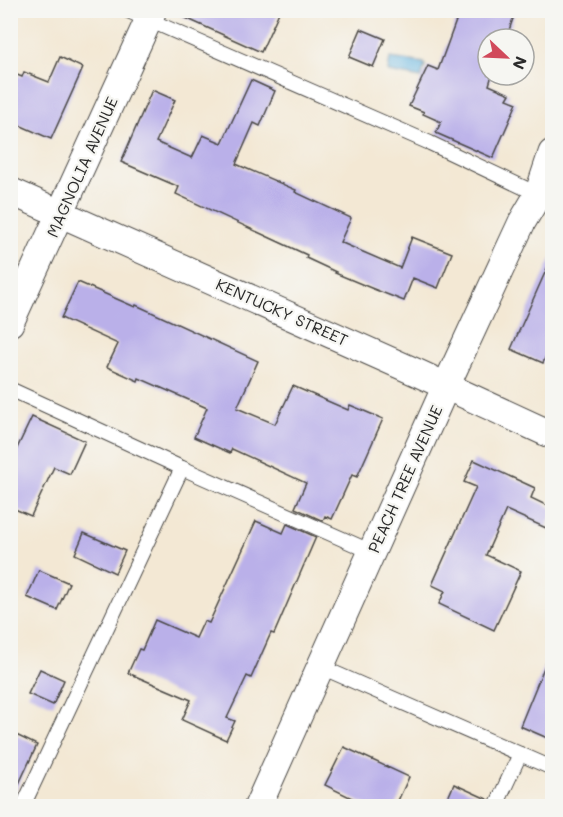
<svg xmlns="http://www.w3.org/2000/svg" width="563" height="817" font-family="Mali,sans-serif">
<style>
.water{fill:#67b6e1;stroke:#497086;stroke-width:1.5}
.building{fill:#bab0e9}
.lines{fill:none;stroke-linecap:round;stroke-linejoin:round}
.service-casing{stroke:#494744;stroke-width:16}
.minor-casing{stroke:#494744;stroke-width:29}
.service{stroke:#fff;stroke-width:14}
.minor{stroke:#fff;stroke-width:27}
.labels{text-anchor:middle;stroke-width:4.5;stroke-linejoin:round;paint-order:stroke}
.street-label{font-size:16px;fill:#2b2b2b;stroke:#f6f6f2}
</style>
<rect width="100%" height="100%" fill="#f6f6f2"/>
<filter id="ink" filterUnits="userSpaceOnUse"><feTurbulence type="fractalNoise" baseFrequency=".0167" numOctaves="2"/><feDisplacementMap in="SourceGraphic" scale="12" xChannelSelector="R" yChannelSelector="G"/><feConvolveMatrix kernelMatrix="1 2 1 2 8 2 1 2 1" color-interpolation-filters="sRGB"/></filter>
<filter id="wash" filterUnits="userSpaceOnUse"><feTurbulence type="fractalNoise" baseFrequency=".008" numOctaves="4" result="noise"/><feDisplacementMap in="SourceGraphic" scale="24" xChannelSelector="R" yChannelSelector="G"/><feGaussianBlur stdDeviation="1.35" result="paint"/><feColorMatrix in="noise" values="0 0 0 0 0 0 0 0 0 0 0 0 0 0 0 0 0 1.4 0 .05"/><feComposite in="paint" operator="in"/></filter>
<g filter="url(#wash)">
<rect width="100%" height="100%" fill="#f3e8d4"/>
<!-- water -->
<polygon class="water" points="390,58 424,63 425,65 421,78 389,72 388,71"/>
<g id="blocks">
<!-- building -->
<g class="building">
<polygon points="168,10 280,10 261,52"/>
<polygon points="460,10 516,10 506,39 488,39 488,75 492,75 489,85 510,94 507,99 517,103 493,158 436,133 441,122 423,114 424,112 409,106 428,66 438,70"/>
<polygon points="361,29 385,39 373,67 349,57"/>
<polygon points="60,57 83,68 51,139 10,121 10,72 22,77 24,72 49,82"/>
<polygon points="251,80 275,91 260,126 254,123 236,164 296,190 295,192 351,218 340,242 400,268 412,237 452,253 438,288 413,278 404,301 371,288 335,273 336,272 306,258 307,255 176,194 179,187 121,162 152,90 175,100 156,142 192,158 203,135 222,143"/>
<polygon points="552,257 552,341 543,363 511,349"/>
<polygon points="78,282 135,307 136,305 258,361 237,408 275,424 293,386 348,410 350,405 383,419 357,477 352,475 332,519 325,516 323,521 295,508 306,483 232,449 230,453 194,437 207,408 139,378 138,381 107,367 118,344 61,318"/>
<polygon points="32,417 85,441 70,474 54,467 31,516 10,507 10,463"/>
<polygon points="474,460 535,488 531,498 552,508 552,513 546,528 506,510 486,555 521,571 494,630 439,604 445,591 432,585 476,487 464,482"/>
<polygon points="256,521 283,533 287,524 316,537 274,634 271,633 251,678 247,676 227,718 235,721 226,740 182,720 191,700 128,673 139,649 142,650 155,620 196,638 204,621 209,623"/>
<polygon points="84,533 125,551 115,573 75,554"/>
<polygon points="39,570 69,583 57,610 27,597"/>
<polygon points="552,648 552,740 520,726"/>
<polygon points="40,669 64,680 53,705 28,694"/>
<polygon points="10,732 37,745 10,803"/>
<polygon points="344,747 409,777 395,807 370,807 325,785"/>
<polygon points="454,784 489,800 487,807 444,807"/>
</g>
</g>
</g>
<g filter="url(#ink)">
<use href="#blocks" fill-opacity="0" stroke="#494744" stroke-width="1.5"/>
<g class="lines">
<defs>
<g id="service">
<polyline points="126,10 430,143 552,201"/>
<polyline points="10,389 182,468"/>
<polyline points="321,667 552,768"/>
<polyline points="23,806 182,468 372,552"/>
<polyline points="496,806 520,754"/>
</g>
<g id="minor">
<polyline points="10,191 420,374 552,435"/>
<polyline points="10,323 153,10"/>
<polyline points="258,806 446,386 522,222 538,195 552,153"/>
</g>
</defs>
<!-- service casing -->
<use href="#service" class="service-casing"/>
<!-- minor casing -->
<use href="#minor" class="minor-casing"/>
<!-- service -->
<use href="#service" class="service"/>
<!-- minor -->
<use href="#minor" class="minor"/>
</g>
</g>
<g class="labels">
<!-- street labels -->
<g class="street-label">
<text transform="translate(82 167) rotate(-66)" y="6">MAGNOLIA AVENUE</text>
<text transform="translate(282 312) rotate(24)" y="6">KENTUCKY STREET</text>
<text transform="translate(405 479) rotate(-66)" y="6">PEACH TREE AVENUE</text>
</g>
</g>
<!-- margin -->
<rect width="563" height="817" fill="none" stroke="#f6f6f2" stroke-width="36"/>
<!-- north arrow -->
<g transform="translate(506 57) rotate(113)"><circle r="28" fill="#f6f6f2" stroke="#a5a5a2" stroke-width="1.5"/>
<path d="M0-4.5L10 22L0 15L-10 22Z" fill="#d1495b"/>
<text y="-9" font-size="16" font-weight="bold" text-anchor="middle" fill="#2b2b2b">N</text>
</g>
</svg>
